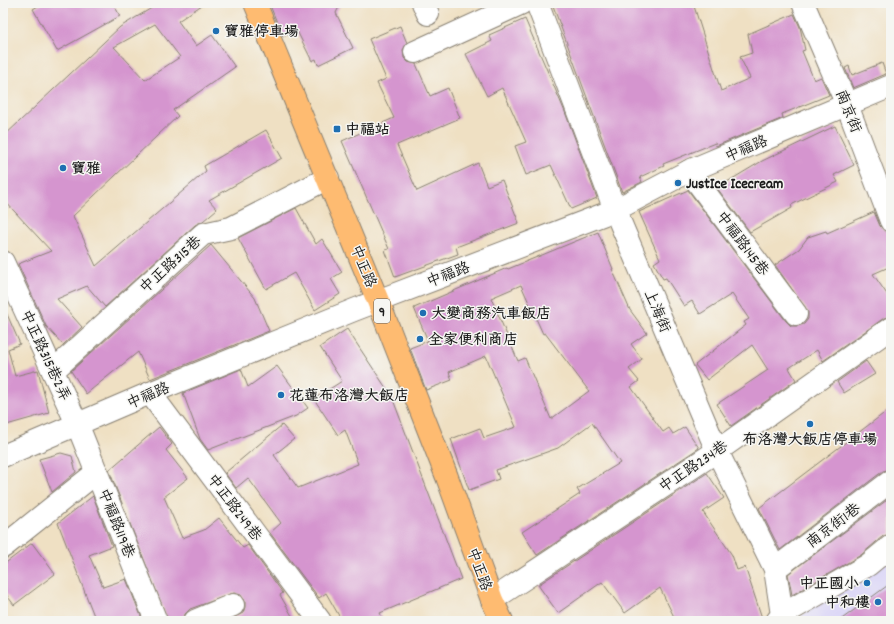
<svg xmlns="http://www.w3.org/2000/svg" width="894" height="624" font-family="Dekko,'LXGW WenKai TC',sans-serif">
<style>
.built{fill:#dbd6f7}
.building{fill:#d595cf;fill-rule:evenodd}
.lines{fill:none;stroke-linecap:round;stroke-linejoin:round}
.minor-casing{stroke:#867e70;stroke-width:24}
.major-casing{stroke:#867e70;stroke-width:24}
.minor{stroke:#fff;stroke-width:22}
.major{stroke:#febb71;stroke-width:22}
.poi-dot{fill:#1f6fb2;stroke:#f6f6f2;stroke-width:1.5}
.labels{text-anchor:middle;stroke-width:3;stroke-linejoin:round;paint-order:stroke}
.shield{fill:#f6f6f2;stroke:#5d5d5c;stroke-width:1}
.shield-label{font-size:14px;font-weight:bold;fill:#1c1c1c}
.poi-label{font-size:15px;font-weight:bold;fill:#1c1c1c;stroke:#f6f6f2;text-anchor:start}
.street-label{font-size:15px;fill:#1c1c1c;stroke:#f6f6f2}
</style>
<rect width="100%" height="100%" fill="#f6f6f2"/>
<filter id="ink" filterUnits="userSpaceOnUse"><feTurbulence type="fractalNoise" baseFrequency=".025" numOctaves="2"/><feDisplacementMap in="SourceGraphic" scale="8" xChannelSelector="R" yChannelSelector="G"/><feConvolveMatrix kernelMatrix="1 2 1 2 8 2 1 2 1" color-interpolation-filters="sRGB"/></filter>
<filter id="wash" filterUnits="userSpaceOnUse"><feTurbulence type="fractalNoise" baseFrequency=".012" numOctaves="4" result="noise"/><feDisplacementMap in="SourceGraphic" scale="16" xChannelSelector="R" yChannelSelector="G"/><feGaussianBlur stdDeviation="0.9" result="paint"/><feColorMatrix in="noise" values="0 0 0 0 0 0 0 0 0 0 0 0 0 0 0 0 0 1.4 0 .05"/><feComposite in="paint" operator="in"/></filter>
<g filter="url(#wash)">
<rect width="100%" height="100%" fill="#efe0c3"/>
<!-- built -->
<polygon class="built" points="891,545 891,621 794,621"/>
<g id="blocks">
<!-- building -->
<g class="building">
<polygon points="43,3 113,3 120,16 57,51 33,9"/>
<path d="M160,3H205L178,21L196,46L212,35L235,67L173,110L178,116L73,216L96,266L206,171L204,166L266,130L282,158L209,200L217,209L203,221L195,225L105,307L87,286L57,299L82,327L63,345L46,326L18,264L51,251L3,199V137L120,27ZM155,24L180,57L145,80L114,47Z"/>
<polygon points="269,3 341,3 336,13 353,48 318,65 316,59 312,61 297,31 283,37"/>
<polygon points="552,3 693,3 721,91 750,78 740,57 752,53 748,34 794,14 800,27 805,50 802,51 814,80 821,77 829,95 782,114 783,118 716,146 715,143 663,164 664,166 640,177 642,182 622,192"/>
<polygon points="525,19 565,112 597,198 571,209 551,165 526,175 515,146 526,142 502,88 487,96 466,54 492,41 489,35"/>
<polygon points="400,26 407,43 403,50 404,58 408,62 416,64 430,96 448,88 460,118 397,145 417,191 478,163 487,186 502,180 519,223 456,247 458,254 395,277 385,250 389,249 342,141 394,118 377,83 386,79 369,39"/>
<polygon points="882,63 886,74 853,88 845,68 849,66 852,75"/>
<polygon points="835,126 854,165 834,175 838,182 791,205 792,208 750,232 717,188 762,161"/>
<polygon points="688,190 786,321 791,326 798,326 804,324 808,319 808,312 775,265 799,249 808,237 826,231 827,233 874,212 880,226 887,232 891,241 891,266 873,274 891,300 891,316 884,318 823,361 817,350 789,368 796,380 731,426 717,404 768,370 752,345 707,380 695,365 746,325 744,322 749,319 732,294 700,314 692,301 684,306 666,278 663,279 654,263 660,259 639,212"/>
<polygon points="296,208 316,244 322,239 342,272 331,279 340,294 315,310 294,273 266,289 238,238"/>
<path d="M598,232L613,269H612L630,310L647,333L631,344L642,359L629,369L639,381L631,387L663,432L669,428L673,434L685,427L699,448L537,555L522,532L580,494L577,489L620,463L592,423L558,448L496,470L499,479L469,490L451,439L480,428L484,438L516,427L486,356L449,372L452,380L426,390L410,348L428,341L414,308L507,268L508,269ZM521,285L543,334L545,333L589,391L551,419L525,358L518,361L491,298Z"/>
<polygon points="211,245 255,298 269,331 150,379 138,352 86,394 71,371"/>
<polygon points="3,305 20,344 8,349 15,376 38,370 49,413 3,426"/>
<polygon points="347,329 392,397 461,579 380,613 384,621 342,621 326,593 319,598 270,533 281,523 248,478 236,488 225,473 282,425 294,439 274,455 298,488 358,464 345,430 338,435 314,399 342,381 320,347"/>
<polygon points="866,361 875,374 844,393 837,382"/>
<polygon points="277,366 308,408 296,416 208,450 200,439 183,393 241,369 248,387"/>
<polygon points="891,408 891,469 883,471 780,550 759,508"/>
<polygon points="159,427 172,444 166,450 188,478 164,497 182,538 204,530 219,518 243,548 248,545 283,593 280,595 295,621 227,621 243,613 245,607 245,601 241,595 234,593 190,609 185,614 183,621 168,621 109,470"/>
<polygon points="61,453 72,456 76,472 52,492 39,459"/>
<polygon points="707,473 724,498 703,512 732,555 737,570 745,567 763,621 676,621 660,588 625,613 602,582 558,613 538,585"/>
<polygon points="93,496 112,546 89,555 103,587 126,579 143,621 96,621 58,523"/>
<polygon points="891,497 891,534 883,536 861,555 792,595 788,574"/>
<polygon points="32,543 55,574 14,605 3,590 3,565"/>
<polygon points="891,583 891,621 839,621"/>
</g>
</g>
</g>
<g filter="url(#ink)">
<use href="#blocks" fill-opacity="0" stroke="#867e70" stroke-width="1"/>
<g class="lines">
<defs>
<g id="minor">
<polyline points="423,3 428,14"/>
<polyline points="537,3 615,210 717,451 775,569 782,615"/>
<polyline points="803,3 847,105 891,221"/>
<polyline points="415,52 522,3"/>
<polyline points="689,171 796,314"/>
<polyline points="3,262 78,426 156,621"/>
<polyline points="53,371 203,234 231,228 328,178"/>
<polyline points="150,393 320,621"/>
<polyline points="3,456 150,393 354,310 615,210 689,171 891,86"/>
<polyline points="3,547 97,472"/>
<polyline points="775,569 891,481"/>
<polyline points="492,600 717,451 891,328"/>
<polyline points="195,621 233,605"/>
<polyline points="777,621 782,615 868,565 891,546"/>
</g>
<polyline id="major" points="255,3 378,301 447,477 492,600 502,621"/>
</defs>
<!-- minor casing -->
<use href="#minor" class="minor-casing"/>
<!-- major casing -->
<use href="#major" class="major-casing"/>
<!-- minor -->
<use href="#minor" class="minor"/>
<!-- major -->
<use href="#major" class="major"/>
</g>
</g>
<!-- markers -->
<g class="poi-dot">
<circle cx="216" cy="31" r="4"/>
<rect x="333" y="125" width="8" height="8" rx="2"/>
<circle cx="63" cy="168" r="4"/>
<circle cx="678" cy="183" r="4"/>
<circle cx="423" cy="313" r="4"/>
<circle cx="420" cy="339" r="4"/>
<circle cx="281" cy="395" r="4"/>
<circle cx="810" cy="424" r="4"/>
<circle cx="867" cy="583" r="4"/>
<circle cx="878" cy="602" r="4"/>
</g>
<g class="labels">
<!-- shield labels -->
<rect class="shield" x="374" y="299" width="16" height="24" rx="3"/>
<g class="shield-label">
<text x="382" y="316">9</text>
</g>
<!-- poi labels -->
<g class="poi-label">
<text x="224" y="36">寶雅停車場</text>
<text x="345" y="134">中福站</text>
<text x="71" y="173">寶雅</text>
<text x="686" y="188">JustIce Icecream</text>
<text x="431" y="318">大變商務汽車飯店</text>
<text x="428" y="344">全家便利商店</text>
<text x="289" y="400">花蓮布洛灣大飯店</text>
<text x="810" y="444" text-anchor="middle">布洛灣大飯店停車場</text>
<text x="859" y="588" text-anchor="end">中正國小</text>
<text x="870" y="607" text-anchor="end">中和樓</text>
</g>
<!-- street labels -->
<g class="street-label">
<text transform="translate(849 111) rotate(68)" y="5">南京街</text>
<text transform="translate(746 148) rotate(-23)" y="5">中福路</text>
<text transform="translate(743 243) rotate(53)" y="5">中福路145巷</text>
<text transform="translate(170 264) rotate(-42)" y="5">中正路315巷</text>
<text transform="translate(364 266) rotate(68)" y="5">中正路</text>
<text transform="translate(448 274) rotate(-21)" y="5">中福路</text>
<text transform="translate(658 311) rotate(67)" y="5">上海街</text>
<text transform="translate(46 355) rotate(65)" y="5">中正路315巷2弄</text>
<text transform="translate(148 395) rotate(-23)" y="5">中福路</text>
<text transform="translate(693 466) rotate(-34)" y="5">中正路234巷</text>
<text transform="translate(235 507) rotate(53)" y="5">中正路249巷</text>
<text transform="translate(117 523) rotate(68)" y="5">中福路119巷</text>
<text transform="translate(833 525) rotate(-37)" y="5">南京街1巷</text>
<text transform="translate(480 569) rotate(70)" y="5">中正路</text>
</g>
</g>
<!-- margin -->
<rect width="894" height="624" fill="none" stroke="#f6f6f2" stroke-width="16"/>
</svg>
